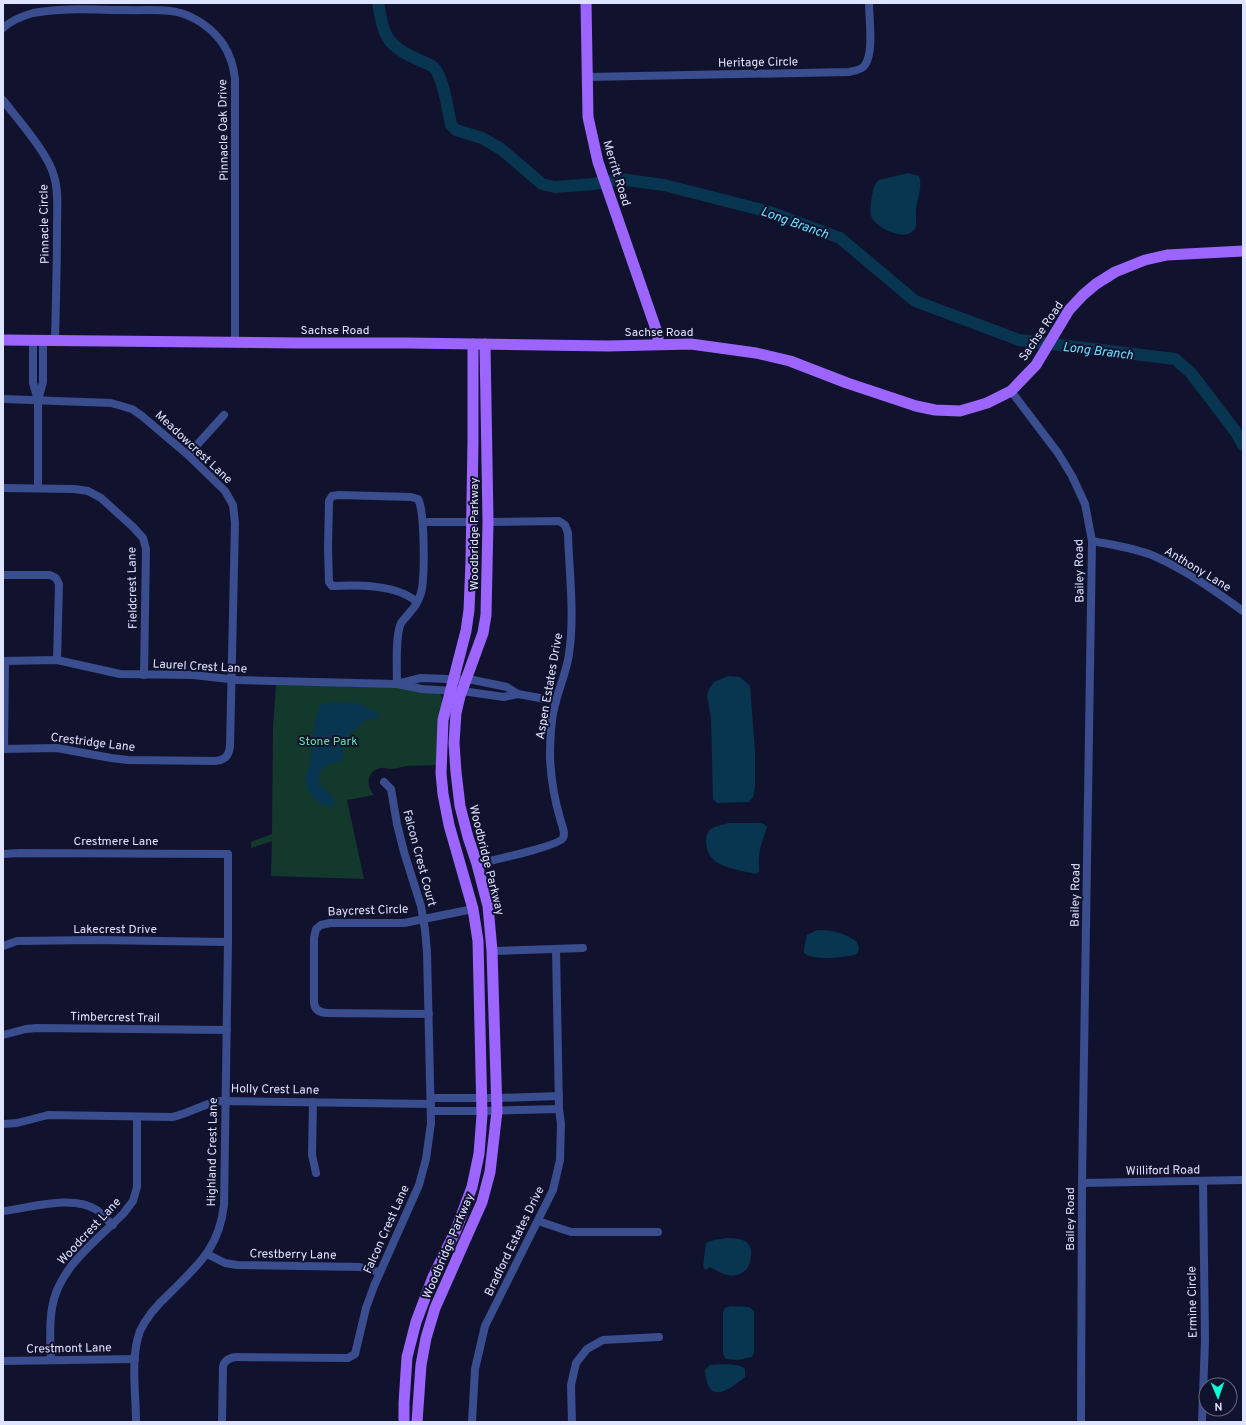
<svg xmlns="http://www.w3.org/2000/svg" width="1246" height="1425" font-family="Overpass,sans-serif">
<style>
.green{fill:#13392d}
.water{fill:#083550}
.lines{fill:none;stroke-linecap:round;stroke-linejoin:round}
.river{stroke:#083550;stroke-width:12}
.minor{stroke:#394d8f;stroke-width:8}
.major{stroke:#9d65ff;stroke-width:11}
.labels{text-anchor:middle;stroke-width:4;stroke-linejoin:round;paint-order:stroke}
.street-label{font-size:12px;fill:#dee3ff;stroke:#11132e}
.park-label{font-size:12px;fill:#62e7a2;stroke:#11132e}
.water-label{font-size:13px;font-style:italic;fill:#6ce2ff;stroke:#11132e}
</style>
<rect width="100%" height="100%" fill="#11132e"/>
<!-- green -->
<path class="green" d="M276,685L401,687L439,693L442,697L437,765C426,765 416,766 406,766C400,767 395,769 390,769C387,769 384,767 381,768C367,770 365,786 374,795L347,800L364,879L271,876L272,841L251,848V842L272,834L273,727Z"/>
<!-- water -->
<g class="water">
<path d="M908,173L919,176C923,187 917,198 916,209C915,215 918,225 914,230C905,242 877,228 872,218C869,212 871,203 872,196C873,190 874,184 879,180Z"/>
<polygon points="728,676 740,677 750,686 755,751 755,788 753,797 749,802 717,803 713,799 711,718 707,696 709,689 714,682"/>
<path d="M330,702L356,703L365,706L373,712H378L379,717L378,718C365,716 360,726 352,733C350,735 347,736 345,739C341,745 343,751 344,757C337,768 318,758 319,783L334,798V804L332,806C320,808 307,794 306,782C305,774 309,768 310,761C313,746 313,716 321,705Z"/>
<path d="M729,823H760L764,824L767,827C764,837 759,848 759,859C758,864 760,867 759,872L755,874C743,871 726,868 716,862C708,857 702,840 709,831C713,826 722,825 729,823Z"/>
<path d="M817,930C833,930 845,933 857,942L859,949L857,954C845,958 814,961 804,953V948L807,935Z"/>
<path d="M726,1238C740,1238 753,1240 751,1256C750,1271 739,1279 724,1274C720,1273 715,1269 710,1267L705,1270L703,1266L706,1243L714,1240Z"/>
<polygon points="730,1306 749,1307 754,1311 754,1353 752,1357 738,1360 726,1359 723,1354 723,1312 725,1308"/>
<path d="M710,1365C721,1365 736,1362 745,1369V1377C727,1391 708,1406 705,1370Z"/>
</g>
<g class="lines">
<!-- river -->
<path class="river" d="M378,3C384,35 385,45 417,59C422,62 432,64 435,69C444,80 448,111 451,125L456,130L482,138L501,149L542,184L555,187L594,184L619,179L664,185L770,212L840,238L915,301L1019,340L1175,359L1191,373L1236,432L1243,445"/>
<!-- minor -->
<g class="minor">
<path d="M3,28C11,21 22,16 33,13C64,7 96,10 127,10C148,11 172,7 191,17C208,25 224,40 230,58C233,64 234,72 235,79V343"/>
<path d="M587,77L849,72C854,71 862,70 865,65C874,53 869,18 869,3"/>
<path d="M3,100C18,120 48,153 54,176C59,192 57,211 57,227C57,265 56,302 55,340"/>
<polyline points="33,340 33,383 38,400"/>
<polyline points="1011,391 1058,453 1072,476 1085,504 1092,541 1082,1183 1081,1422"/>
<path d="M3,399L111,403L132,409L142,416L188,455L225,491L233,505L235,523L230,746C229,756 225,760 215,761L128,760L111,758L57,748L3,749"/>
<polyline points="188,455 224,415"/>
<polyline points="3,488 74,489 88,491 101,498 133,527 143,538 146,549 144,675"/>
<polyline points="38,488 38,400 43,382 43,340"/>
<polyline points="423,522 472,522"/>
<path d="M1092,541C1113,545 1135,548 1154,556C1186,570 1215,591 1243,611"/>
<polyline points="3,575 50,575 56,578 59,584 57,660"/>
<polyline points="3,661 57,660 120,674 193,675 238,680 397,684 422,689 469,692 504,697 518,694 556,701"/>
<polyline points="401,683 421,678 473,680 507,687 518,694"/>
<path d="M397,684C397,669 395,636 401,623C404,619 408,615 411,611C415,607 419,599 421,593C425,578 425,512 418,499L411,497L339,495L332,496L329,501L328,548L329,582L332,586C358,585 396,584 417,602"/>
<polyline points="4,748 5,661"/>
<path d="M3,854L20,853L228,854V942L224,1205C219,1248 199,1264 170,1293C158,1304 147,1316 140,1331C130,1358 136,1394 136,1422"/>
<path d="M477,864C489,861 559,846 563,838C566,833 561,823 560,818C554,798 551,778 550,758C550,740 551,718 556,701C560,685 567,670 569,654C575,614 569,573 568,533L565,525L559,521L488,522"/>
<polyline points="3,946 17,941 95,940 228,942"/>
<polyline points="492,951 583,948"/>
<path d="M429,1014L328,1013C321,1013 315,1011 314,1003V938L316,929L321,925L330,923H404L473,909"/>
<polyline points="3,1035 26,1029 37,1028 227,1030"/>
<polyline points="431,1098 497,1098 559,1096"/>
<polyline points="313,1102 312,1155 316,1173"/>
<polyline points="432,1111 482,1111 559,1109"/>
<path d="M3,1124L17,1123L48,1115L172,1117C188,1114 203,1104 219,1101L431,1104"/>
<polyline points="1082,1183 1243,1180"/>
<path d="M3,1211C30,1208 72,1194 97,1210C102,1214 107,1220 113,1225"/>
<polyline points="538,1221 571,1232 658,1232"/>
<polyline points="207,1254 225,1263 237,1265 360,1267 379,1272"/>
<path d="M51,1360C50,1343 49,1325 52,1308C58,1268 96,1241 123,1214L133,1201L137,1187V1117"/>
<polyline points="3,1361 135,1359"/>
<path d="M222,1422L223,1366C225,1360 231,1357 236,1357L348,1358L355,1354L366,1308L374,1286L419,1185L426,1159L431,1123L427,952L425,930L421,906L404,852L397,824L391,789L384,782"/>
<polyline points="472,1422 475,1369 485,1326 553,1190 560,1160 561,1124 559,1109 556,949"/>
<polyline points="572,1422 571,1385 576,1363 587,1349 603,1340 659,1337"/>
<polyline points="1202,1422 1205,1340 1203,1181"/>
</g>
<!-- major -->
<g class="major">
<polyline points="586,3 588,117 598,162 658,335 658,344"/>
<polyline points="3,340 298,343 408,343 608,346 691,344 756,353 790,361 847,383 916,406 935,410 960,411 987,403 1011,391 1036,365 1069,310 1083,295 1096,284 1115,272 1145,260 1167,255 1243,251"/>
<polyline points="404,1422 404,1403 407,1357 416,1322 433,1277 456,1230 472,1187 479,1154 482,1115 478,941 473,909 449,825 443,794 441,773 443,720 466,631 469,610 471,562 473,441 473,344"/>
<polyline points="417,1422 421,1365 426,1338 435,1308 482,1202 490,1172 497,1111 492,951 488,906 477,864 468,837 460,806 456,772 454,743 456,713 460,696 483,633 486,615 488,522 485,344"/>
</g>
</g>
<g class="labels">
<!-- street labels -->
<g class="street-label">
<text transform="translate(758 62) rotate(-1)" y="4">Heritage Circle</text>
<text transform="translate(223 130) rotate(-91)" y="4">Pinnacle Oak Drive</text>
<text transform="translate(617 173) rotate(73)" y="4">Merritt Road</text>
<text transform="translate(44 224) rotate(-91)" y="4">Pinnacle Circle</text>
<text x="335" y="334">Sachse Road</text>
<text transform="translate(1041 331) rotate(-56)" y="4">Sachse Road</text>
<text x="659" y="336">Sachse Road</text>
<text transform="translate(194 447) rotate(43)" y="4">Meadowcrest Lane</text>
<text transform="translate(474 534) rotate(-90)" y="4">Woodbridge Parkway</text>
<text transform="translate(1198 569) rotate(31)" y="4">Anthony Lane</text>
<text transform="translate(1079 571) rotate(-91)" y="4">Bailey Road</text>
<text transform="translate(132 588) rotate(-91)" y="4">Fieldcrest Lane</text>
<text transform="translate(200 666) rotate(3)" y="4">Laurel Crest Lane</text>
<text transform="translate(549 686) rotate(-80)" y="4">Aspen Estates Drive</text>
<text transform="translate(93 742) rotate(7)" y="4">Crestridge Lane</text>
<text x="116" y="845">Crestmere Lane</text>
<text transform="translate(420 858) rotate(75)" y="4">Falcon Crest Court</text>
<text transform="translate(487 860) rotate(76)" y="4">Woodbridge Parkway</text>
<text transform="translate(1075 895) rotate(-89)" y="4">Bailey Road</text>
<text transform="translate(368 910) rotate(-2)" y="4">Baycrest Circle</text>
<text x="115" y="933">Lakecrest Drive</text>
<text transform="translate(115 1017) rotate(1)" y="4">Timbercrest Trail</text>
<text transform="translate(275 1089) rotate(1)" y="4">Holly Crest Lane</text>
<text transform="translate(212 1152) rotate(-89)" y="4">Highland Crest Lane</text>
<text transform="translate(1163 1170) rotate(-1)" y="4">Williford Road</text>
<text transform="translate(1070 1219) rotate(-90)" y="4">Bailey Road</text>
<text transform="translate(386 1229) rotate(-66)" y="4">Falcon Crest Lane</text>
<text transform="translate(89 1231) rotate(-47)" y="4">Woodcrest Lane</text>
<text transform="translate(514 1241) rotate(-64)" y="4">Bradford Estates Drive</text>
<text transform="translate(448 1246) rotate(-67)" y="4">Woodbridge Parkway</text>
<text transform="translate(293 1254) rotate(1)" y="4">Crestberry Lane</text>
<text transform="translate(1192 1302) rotate(-91)" y="4">Ermine Circle</text>
<text transform="translate(69 1348) rotate(-1)" y="4">Crestmont Lane</text>
</g>
<!-- park labels -->
<g class="park-label">
<text x="328" y="745">Stone Park</text>
</g>
<!-- water labels -->
<g class="water-label">
<text transform="translate(795 222) rotate(20)" y="5">Long Branch</text>
<text transform="translate(1098 350) rotate(7)" y="5">Long Branch</text>
</g>
</g>
<!-- border -->
<rect width="1246" height="1425" fill="none" stroke="#dee3ff" stroke-width="8"/>
<!-- north arrow -->
<g transform="translate(1218 1397) rotate(178)"><circle r="19" fill="#11132e" stroke="#636682"/>
<path d="M0-3L7 15L0 10L-7 15Z" fill="#0affd7"/>
<text y="-6" font-size="11" font-weight="bold" text-anchor="middle" fill="#dee3ff">N</text>
</g>
</svg>
